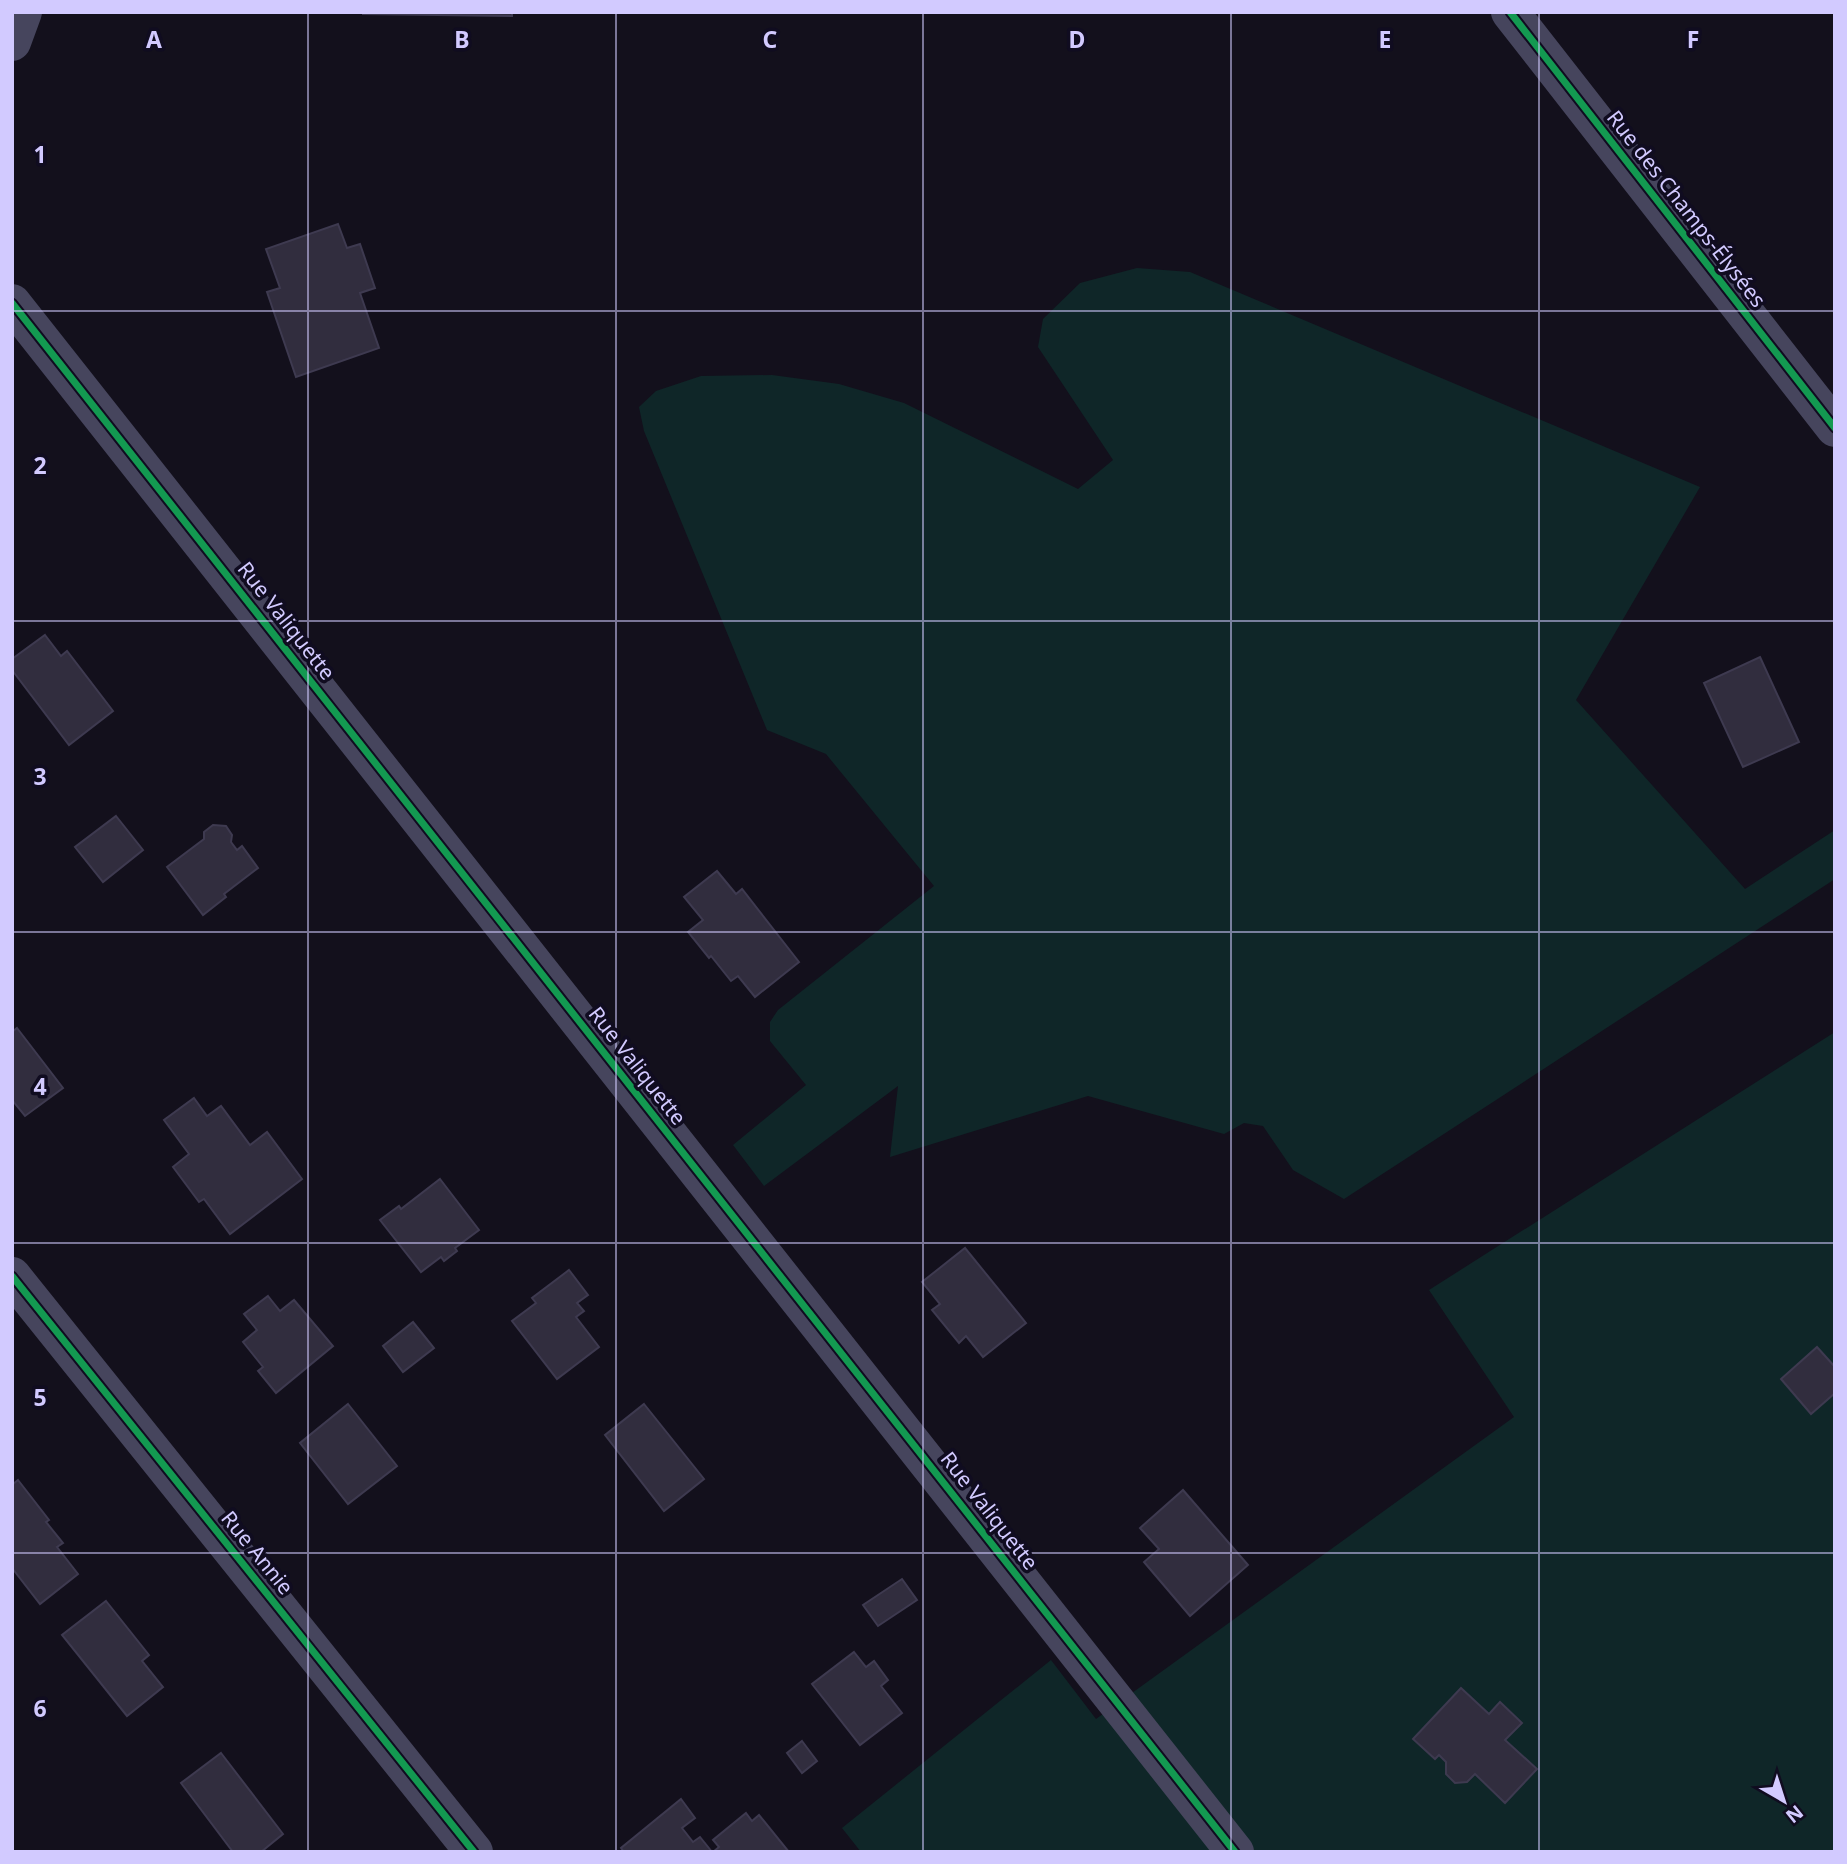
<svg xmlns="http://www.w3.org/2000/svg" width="1847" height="1864" font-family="'Noto Sans',sans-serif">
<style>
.green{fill:#0f2628}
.building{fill:#312d3e;stroke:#3e3a50;stroke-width:2}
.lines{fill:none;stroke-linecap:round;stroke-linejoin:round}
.minor{stroke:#46455d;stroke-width:38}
.cycleway-casing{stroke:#100c20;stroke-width:11}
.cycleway{stroke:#139951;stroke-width:7}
.grid{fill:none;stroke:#d2caff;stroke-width:2;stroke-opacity:0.55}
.labels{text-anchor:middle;stroke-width:7;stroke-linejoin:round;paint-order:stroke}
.street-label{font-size:21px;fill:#d2caff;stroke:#100c20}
.grid-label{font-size:23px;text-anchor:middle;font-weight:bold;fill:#d2caff;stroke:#100c20;stroke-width:7;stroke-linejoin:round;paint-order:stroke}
</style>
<rect width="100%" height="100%" fill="#13101c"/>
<!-- green -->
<g class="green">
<polygon points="1137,268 1190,272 1700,487 1576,700 1745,889 1835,830 1835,879 1344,1199 1293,1170 1263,1126 1244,1123 1224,1134 1088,1096 890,1157 898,1086 764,1186 733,1145 806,1085 770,1041 770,1022 778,1010 934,886 826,754 767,730 644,431 639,407 656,391 701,376 772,375 839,384 904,403 1078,489 1113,460 1038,347 1043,319 1080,283"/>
<polygon points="1835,1032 1835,1852 861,1852 842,1828 1051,1660 1096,1719 1514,1417 1429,1290"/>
</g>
<!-- building -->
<g class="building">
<polygon points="363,12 512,12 512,16 363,14"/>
<polygon points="338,224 347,248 360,244 375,288 360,293 379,348 296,377 267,292 280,288 266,249"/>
<polygon points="45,635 61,656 67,651 113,711 69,745 12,670 12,659"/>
<polygon points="1760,657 1799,742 1743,767 1704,683"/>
<polygon points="116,816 143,850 103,882 75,847"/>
<polygon points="213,825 226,826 232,835 231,842 237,850 242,846 258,868 224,894 226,897 203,915 167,867 204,839 204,832"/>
<polygon points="717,871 736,894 742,889 799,962 755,997 738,976 731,981 711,956 709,958 688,932 703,920 684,897"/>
<polygon points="17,1028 63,1088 25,1116 12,1100 12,1032"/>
<polygon points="194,1098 207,1116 221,1106 250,1145 267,1132 302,1179 230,1234 204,1199 199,1202 173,1167 189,1154 164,1120"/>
<polygon points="440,1179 479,1230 455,1248 457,1251 444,1261 441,1257 421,1272 380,1220 399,1206 401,1209"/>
<polygon points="965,1248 1026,1323 983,1357 966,1336 959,1343 932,1310 940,1304 922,1282"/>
<polygon points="569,1270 588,1295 577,1303 584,1311 576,1317 599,1347 557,1379 512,1321 536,1303 532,1298"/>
<polygon points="268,1296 280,1311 294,1300 333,1346 276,1393 258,1371 263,1367 243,1342 257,1330 244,1314"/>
<polygon points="413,1322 434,1348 403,1372 383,1346"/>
<polygon points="1817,1347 1835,1367 1835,1393 1811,1414 1781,1379"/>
<polygon points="348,1404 397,1466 348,1504 300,1443"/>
<polygon points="644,1404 704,1479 664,1511 605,1435"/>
<polygon points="18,1480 49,1520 46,1522 63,1543 57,1547 78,1574 40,1604 12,1568 12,1485"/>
<polygon points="1183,1490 1248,1565 1190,1616 1144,1562 1159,1549 1140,1528"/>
<polygon points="902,1579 917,1600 878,1626 863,1605"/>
<polygon points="106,1601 149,1655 142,1661 163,1687 127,1716 62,1635"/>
<polygon points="854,1652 866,1667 874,1661 888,1680 881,1686 902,1713 860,1745 812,1684"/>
<polygon points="1461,1688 1489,1714 1500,1702 1522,1723 1505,1740 1537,1769 1505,1803 1475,1774 1467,1782 1455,1783 1446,1774 1446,1762 1439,1755 1435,1759 1413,1739"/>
<polygon points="802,1741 817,1761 802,1773 787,1753"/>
<polygon points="221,1753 283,1834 261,1852 233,1852 181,1783"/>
<polygon points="681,1799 695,1818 682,1828 693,1842 700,1837 712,1852 624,1852 621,1848"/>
<polygon points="746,1813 752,1821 759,1815 789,1852 713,1852 719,1847 713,1840"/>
</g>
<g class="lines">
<!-- minor -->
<g class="minor">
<polyline points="1510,12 1835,428"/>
<polyline points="12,42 23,12"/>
<polyline points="12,303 1235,1852"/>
<polyline points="12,1276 474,1852"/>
</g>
<defs>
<g id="cycleway">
<polyline points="1510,12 1835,428"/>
<polyline points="12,303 1235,1852"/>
<polyline points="12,1276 474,1852"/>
</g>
</defs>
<!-- cycleway casing -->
<use href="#cycleway" class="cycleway-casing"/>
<!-- cycleway -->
<use href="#cycleway" class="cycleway"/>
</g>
<!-- grid -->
<path class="grid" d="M308,12V1852M616,12V1852M923,12V1852M1231,12V1852M1539,12V1852M12,311H1835M12,621H1835M12,932H1835M12,1243H1835M12,1553H1835"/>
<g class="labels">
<!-- street labels -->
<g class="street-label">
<text transform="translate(1686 209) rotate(52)" y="7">Rue des Champs-Élysées</text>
<text transform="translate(286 621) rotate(52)" y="7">Rue Valiquette</text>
<text transform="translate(637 1066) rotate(52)" y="7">Rue Valiquette</text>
<text transform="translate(989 1511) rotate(52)" y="7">Rue Valiquette</text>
<text transform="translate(257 1553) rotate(51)" y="7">Rue Annie</text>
</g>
</g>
<g class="grid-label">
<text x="154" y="48">A</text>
<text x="462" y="48">B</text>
<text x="770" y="48">C</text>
<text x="1077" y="48">D</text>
<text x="1385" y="48">E</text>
<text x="1693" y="48">F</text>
<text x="40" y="163">1</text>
<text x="40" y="474">2</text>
<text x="40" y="785">3</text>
<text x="40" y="1095">4</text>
<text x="40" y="1406">5</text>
<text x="40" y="1717">6</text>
</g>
<!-- border -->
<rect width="1847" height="1864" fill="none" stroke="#d2caff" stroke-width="28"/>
<!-- north arrow -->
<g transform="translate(1784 1801) rotate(141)" stroke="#100c20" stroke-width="5" paint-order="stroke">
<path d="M0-5L12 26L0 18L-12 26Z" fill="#d2caff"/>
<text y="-10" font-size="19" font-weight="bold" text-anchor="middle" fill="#d2caff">N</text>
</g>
</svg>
